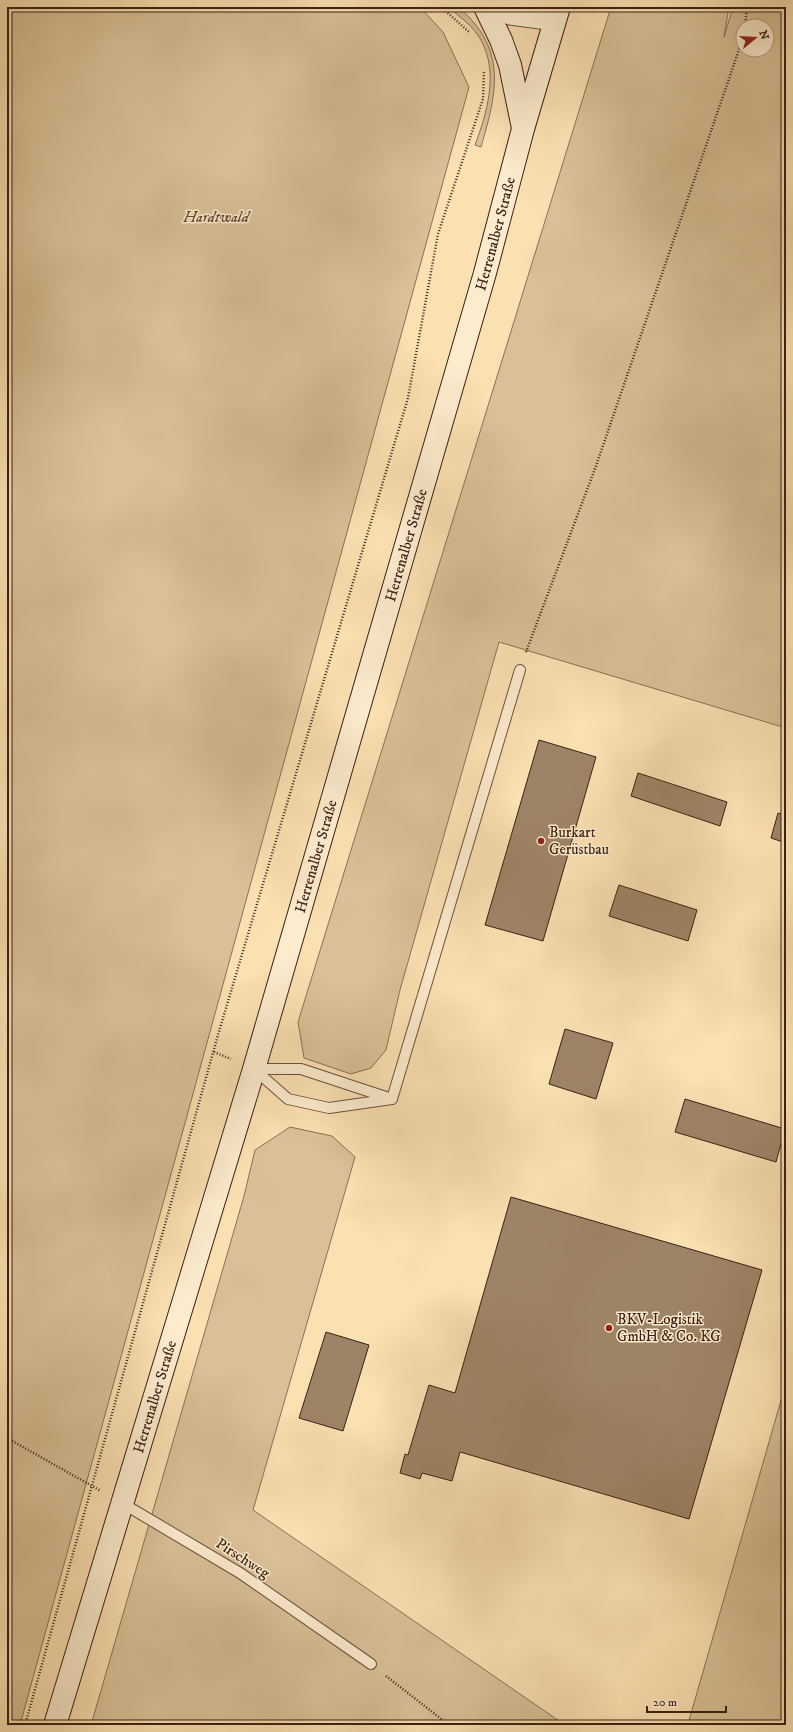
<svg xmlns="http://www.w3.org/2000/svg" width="793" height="1732" font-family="'IM FELL DW Pica',serif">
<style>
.green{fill:#dac097;stroke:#8a7056;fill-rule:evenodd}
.building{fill:#9e8467;stroke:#392115}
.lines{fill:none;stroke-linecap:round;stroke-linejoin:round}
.lane-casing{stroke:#6a513c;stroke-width:12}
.street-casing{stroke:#6a513c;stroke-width:23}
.secondary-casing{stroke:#392115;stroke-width:24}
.path{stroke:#392115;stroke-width:2.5;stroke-dasharray:1 2;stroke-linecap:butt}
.lane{stroke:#fcebcd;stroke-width:10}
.street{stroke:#fcebcd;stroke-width:21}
.secondary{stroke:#fcebcd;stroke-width:22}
.poi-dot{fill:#8f2418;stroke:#fcebcd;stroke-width:1.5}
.labels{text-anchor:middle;stroke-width:3;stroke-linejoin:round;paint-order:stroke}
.park-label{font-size:15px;font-style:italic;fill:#614936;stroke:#fcebcd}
.street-label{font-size:15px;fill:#392115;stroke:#fcebcd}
.poi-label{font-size:15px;fill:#392115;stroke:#fcebcd;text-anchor:start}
</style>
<rect width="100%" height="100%" fill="#fbe0b2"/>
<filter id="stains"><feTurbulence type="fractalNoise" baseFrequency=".005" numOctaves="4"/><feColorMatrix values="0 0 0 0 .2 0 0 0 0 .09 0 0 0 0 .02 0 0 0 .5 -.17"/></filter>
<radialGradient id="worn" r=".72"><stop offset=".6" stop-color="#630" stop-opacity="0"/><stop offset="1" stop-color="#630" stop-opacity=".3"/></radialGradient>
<!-- green -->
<g class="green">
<polygon points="7,7 420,7 443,32 469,87 20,1725 7,1725"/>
<path d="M448,7H458C508,49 497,92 481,147L475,145C487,113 499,73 481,40C473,26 460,17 448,7Z"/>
<path d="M611,7H729L724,37L733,7H786V728L499,642L400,990L386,1050L371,1068L351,1074L304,1058L298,1022ZM743,26H767V50H743Z"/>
<polygon points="290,1127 332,1136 355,1157 253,1510 565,1725 91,1725 244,1196 255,1150"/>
<polygon points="786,1383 786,1725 688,1725 688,1724"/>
</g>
<!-- building -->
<g class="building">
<polygon points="539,740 596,757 543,941 485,925"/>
<polygon points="638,773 727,802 720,826 631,796"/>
<polygon points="778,813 786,815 786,843 771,838"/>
<polygon points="619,885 697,910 688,941 609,916"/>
<polygon points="565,1029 613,1043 596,1099 549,1084"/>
<polygon points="685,1099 785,1129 776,1162 675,1132"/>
<polygon points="511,1197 762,1270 689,1519 460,1452 452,1481 422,1473 420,1479 400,1473 405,1454 408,1455 429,1385 455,1393"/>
<polygon points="326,1332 369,1345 343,1431 299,1418"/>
</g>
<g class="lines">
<defs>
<g id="lane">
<polyline points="254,1069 288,1099 329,1108 392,1099"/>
<polyline points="254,1069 301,1069 389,1098"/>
<polyline points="392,1099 520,670"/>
<polyline points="122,1503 240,1573 371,1664"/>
</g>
<polyline id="street" points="494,7 510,14 555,20"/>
<g id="secondary">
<polyline points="485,7 501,40 510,65 523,128"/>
<path id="s1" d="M55,1725L254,1069L485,273L523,129L559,7"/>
</g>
</defs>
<!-- lane casing -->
<use href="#lane" class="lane-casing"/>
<!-- street casing -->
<use href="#street" class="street-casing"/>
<!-- secondary casing -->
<use href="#secondary" class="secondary-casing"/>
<!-- path -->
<g class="path">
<polyline points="441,7 469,32"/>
<polyline points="745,26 747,7"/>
<polyline points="526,652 596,466 743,38"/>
<polyline points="214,1052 231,1059"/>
<polyline points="7,1438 101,1491"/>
<polyline points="386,1676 449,1725"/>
<polyline points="25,1725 218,1035 408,398 438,234 483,99 484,72"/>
</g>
<!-- lane -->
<use href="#lane" class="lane"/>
<!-- street -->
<use href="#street" class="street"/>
<!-- secondary -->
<use href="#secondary" class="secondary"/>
</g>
<!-- markers -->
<g class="poi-dot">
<circle cx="541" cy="841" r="4"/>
<circle cx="609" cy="1328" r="4"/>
</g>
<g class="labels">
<!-- park labels -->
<g class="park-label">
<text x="216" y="222">Hardtwald</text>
</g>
<!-- street labels -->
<g class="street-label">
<text dy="5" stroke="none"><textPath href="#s1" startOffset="1555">Herrenalber Straße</textPath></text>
<text dy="5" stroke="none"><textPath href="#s1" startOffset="1231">Herrenalber Straße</textPath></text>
<text dy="5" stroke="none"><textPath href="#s1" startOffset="907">Herrenalber Straße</textPath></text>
<text dy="5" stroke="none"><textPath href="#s1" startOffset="343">Herrenalber Straße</textPath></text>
<text transform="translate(243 1558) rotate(33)" y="5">Pirschweg</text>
</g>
<!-- poi labels -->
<g class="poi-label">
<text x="549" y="837">Burkart<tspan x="549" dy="17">Gerüstbau</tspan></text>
<text x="617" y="1324">BKV-Logistik<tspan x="617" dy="17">GmbH &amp; Co. KG</tspan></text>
</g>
</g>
<!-- margin -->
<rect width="793" height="1732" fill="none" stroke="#fbe0b2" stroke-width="24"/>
<rect x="8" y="8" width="777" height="1716" fill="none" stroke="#392115" stroke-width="2"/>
<rect x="12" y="12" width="769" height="1708" fill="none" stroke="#392115"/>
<!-- north arrow -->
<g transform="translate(755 38) rotate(72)"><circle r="19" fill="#fcebcd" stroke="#ae9a83"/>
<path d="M0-3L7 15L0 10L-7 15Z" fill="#8f2418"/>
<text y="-6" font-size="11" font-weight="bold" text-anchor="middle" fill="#392115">N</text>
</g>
<!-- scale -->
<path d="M647 1706v6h79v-6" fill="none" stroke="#392115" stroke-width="2"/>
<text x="653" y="1706" font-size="12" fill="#392115" stroke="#fcebcd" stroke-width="3" paint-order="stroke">20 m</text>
<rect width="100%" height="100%" filter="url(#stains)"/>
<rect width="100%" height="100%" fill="url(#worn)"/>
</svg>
